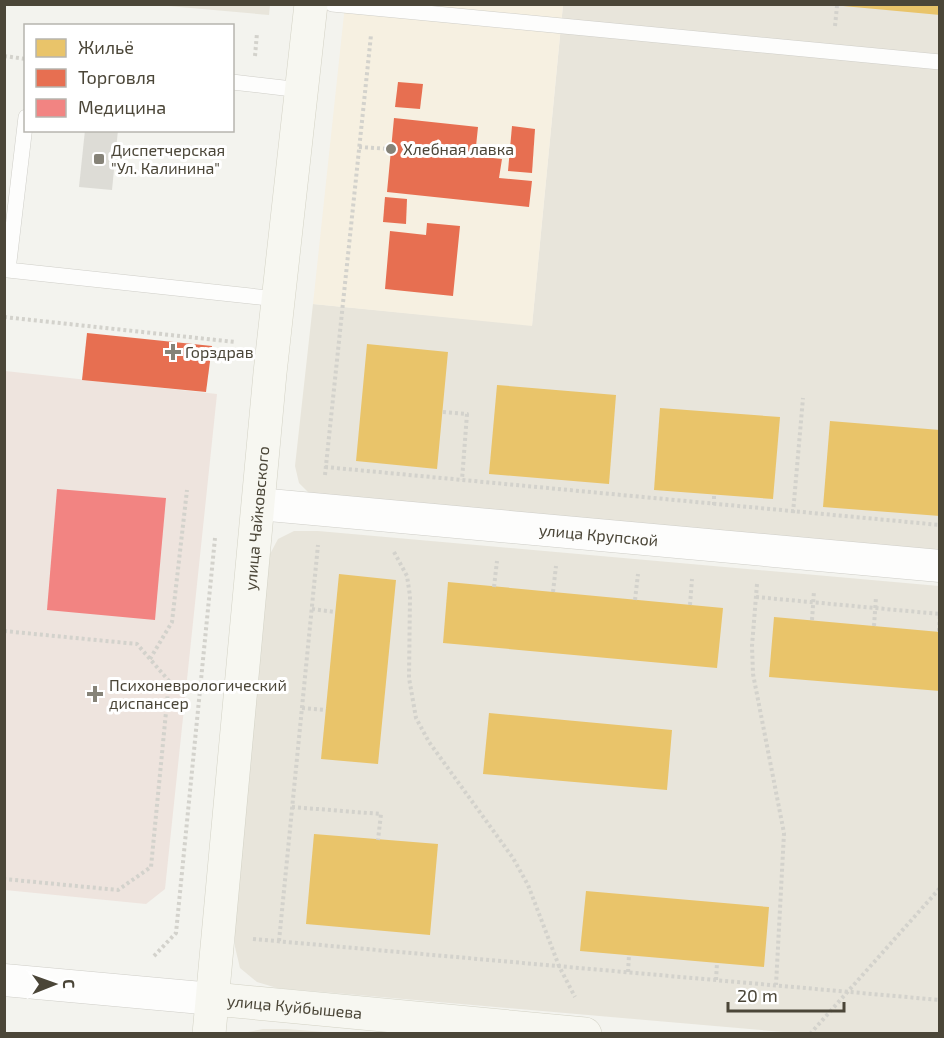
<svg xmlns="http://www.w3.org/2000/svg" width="944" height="1038" font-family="'Exo 2',sans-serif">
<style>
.residential{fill:#e8e5db}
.commercial{fill:#f6f0e1}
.medical{fill:#eee4de}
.homes{fill:#e9c46a}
.shops{fill:#e76f51}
.health{fill:#f28482}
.building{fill:#dddcd6}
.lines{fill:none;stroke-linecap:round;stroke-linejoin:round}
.lane-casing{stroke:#cfcec8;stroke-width:16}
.street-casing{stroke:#cfcec8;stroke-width:33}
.secondary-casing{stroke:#d3d2c5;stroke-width:34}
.path{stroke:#d3d2cc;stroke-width:4;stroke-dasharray:3 3;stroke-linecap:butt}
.lane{stroke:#fdfdfc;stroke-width:15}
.street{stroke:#fdfdfc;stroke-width:32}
.secondary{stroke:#f7f7f1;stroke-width:33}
.poi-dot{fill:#868378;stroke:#fff;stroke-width:2}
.labels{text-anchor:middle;stroke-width:6;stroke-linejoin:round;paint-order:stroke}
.poi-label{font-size:16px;fill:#4b4638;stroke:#fff;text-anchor:start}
.street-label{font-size:16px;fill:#4b4638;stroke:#fff}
</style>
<rect width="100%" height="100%" fill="#f3f3ee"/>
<!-- residential -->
<g class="residential">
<polygon points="157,5 270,5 269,15"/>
<polygon points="560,5 939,5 939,554 310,494 299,483 295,466 313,304 532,325 563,5"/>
<polygon points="294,531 318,531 939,586 939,1033 795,1033 277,988 257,982 240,968 235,947 235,918 269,556 278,539"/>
<polygon points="263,1029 287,1029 336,1033 243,1033"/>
</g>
<!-- commercial -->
<polygon class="commercial" points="345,5 563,5 532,326 313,304"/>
<!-- medical -->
<polygon class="medical" points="5,371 217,394 165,889 146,904 5,890"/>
<!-- homes -->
<g class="homes">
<polygon points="843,4 940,4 940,15 843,6"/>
<polygon points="367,344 448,352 437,469 356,461"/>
<polygon points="497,385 616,395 609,484 489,474"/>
<polygon points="660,408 780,417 773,499 654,490"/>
<polygon points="830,421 940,430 940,516 823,507"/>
<polygon points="339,574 396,580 378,764 321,759"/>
<polygon points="448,582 723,608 717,668 443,643"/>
<polygon points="774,617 940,632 940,691 769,677"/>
<polygon points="489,713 672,730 667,790 483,774"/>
<polygon points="314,834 438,844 430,935 306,924"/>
<polygon points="586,891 769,907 764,967 580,951"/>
</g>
<!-- shops -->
<g class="shops">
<polygon points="398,82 423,84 420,109 395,107"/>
<polygon points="394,118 478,127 475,156 502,159 499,178 532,181 529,207 387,192"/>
<polygon points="512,126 535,129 532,173 508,171"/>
<polygon points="385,197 407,199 406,224 383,222"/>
<polygon points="427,223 460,226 453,296 385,289 390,231 426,235"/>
<polygon points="87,333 212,346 206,392 82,380"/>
</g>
<!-- health -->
<polygon class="health" points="57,489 166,498 155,620 47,610"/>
<!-- building -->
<polygon class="building" points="85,130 118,130 112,190 79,187"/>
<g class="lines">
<defs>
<g id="lane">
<polyline points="332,4 940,62"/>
<polyline points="232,82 301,90"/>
<polyline points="26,117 8,270 278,299"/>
</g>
<g id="street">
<path id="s1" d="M258,504L940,566"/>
<polyline points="4,980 213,999"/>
</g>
<g id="secondary">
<path id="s2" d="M213,999L585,1034"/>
<path id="s3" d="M209,1034L270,373L311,4"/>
</g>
</defs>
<!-- lane casing -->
<use href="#lane" class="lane-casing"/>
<!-- street casing -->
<use href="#street" class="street-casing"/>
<!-- secondary casing -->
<use href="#secondary" class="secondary-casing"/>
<!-- path -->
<g class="path">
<polyline points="835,26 837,6"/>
<polyline points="4,56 26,59"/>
<polyline points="255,56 257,33"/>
<polyline points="359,147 391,149"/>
<polyline points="4,317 235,342"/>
<polyline points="443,412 467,414 462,480"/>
<polyline points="325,467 940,525"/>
<polyline points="325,475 371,35"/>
<polyline points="714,505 714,494"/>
<polyline points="793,513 803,398"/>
<polyline points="394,552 407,576 410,596 409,678 416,718 429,742 513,858 528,885 559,966 575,997"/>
<polyline points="757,584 752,646 753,674 784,833 776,985"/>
<polyline points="494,587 497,561"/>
<polyline points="553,592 556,566"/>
<polyline points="756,597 940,614"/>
<polyline points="635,600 638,574"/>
<polyline points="690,605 692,579"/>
<polyline points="312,609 335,612"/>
<polyline points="812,620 814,591"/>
<polyline points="874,626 876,597"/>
<polyline points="4,631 137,644 169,681 151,867 118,890 4,879"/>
<polyline points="939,631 940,613"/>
<polyline points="150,659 172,622 187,490"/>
<polyline points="302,708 326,710"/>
<polyline points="292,807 381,814 378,840"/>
<polyline points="253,939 940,1000"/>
<polyline points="279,941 318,545"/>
<polyline points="154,956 176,933 215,538"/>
<polyline points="628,972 629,955"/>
<polyline points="716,980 717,963"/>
<polyline points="810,1034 940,888"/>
</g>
<!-- lane -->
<use href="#lane" class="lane"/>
<!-- street -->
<use href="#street" class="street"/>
<!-- secondary -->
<use href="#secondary" class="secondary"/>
</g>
<!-- markers -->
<g class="poi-dot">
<circle cx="391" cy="149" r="6"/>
<rect x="93" y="153" width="12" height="12" rx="3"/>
<path d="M170 343h6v6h6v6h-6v6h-6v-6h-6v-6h6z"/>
<path d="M92 685h6v6h6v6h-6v6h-6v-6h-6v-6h6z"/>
</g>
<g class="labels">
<!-- poi labels -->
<g class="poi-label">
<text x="403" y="155">Хлебная лавка</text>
<text x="111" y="156">Диспетчерская<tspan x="111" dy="18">"Ул. Калинина"</tspan></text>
<text x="185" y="358">Горздрав</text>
<text x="109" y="691">Психоневрологический<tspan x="109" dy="18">диспансер</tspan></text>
</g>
<!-- street labels -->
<g class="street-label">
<text dy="6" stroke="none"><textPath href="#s3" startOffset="518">улица Чайковского</textPath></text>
<text dy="6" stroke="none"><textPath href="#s1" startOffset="342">улица Крупской</textPath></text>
<text dy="6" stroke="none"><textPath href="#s2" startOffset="82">улица Куйбышева</textPath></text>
</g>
</g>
<!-- border -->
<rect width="944" height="1038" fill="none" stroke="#4b4638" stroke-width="12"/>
<!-- legend -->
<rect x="24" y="24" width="210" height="108" fill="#ffffff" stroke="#b7b5af" stroke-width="1.5"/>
<rect x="36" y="39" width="30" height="18" fill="#e9c46a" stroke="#b7b5af" stroke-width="1.5"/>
<text x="78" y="54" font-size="18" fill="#4b4638">Жильё</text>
<rect x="36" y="69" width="30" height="18" fill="#e76f51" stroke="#b7b5af" stroke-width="1.5"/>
<text x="78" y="84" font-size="18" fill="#4b4638">Торговля</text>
<rect x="36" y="99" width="30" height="18" fill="#f28482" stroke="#b7b5af" stroke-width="1.5"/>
<text x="78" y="114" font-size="18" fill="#4b4638">Медицина</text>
<!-- north arrow -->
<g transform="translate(54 984) rotate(89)" stroke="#ffffff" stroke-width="4.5" paint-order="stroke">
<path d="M0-4.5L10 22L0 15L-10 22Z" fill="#4b4638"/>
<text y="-9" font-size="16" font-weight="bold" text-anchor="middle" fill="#4b4638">С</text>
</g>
<!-- scale -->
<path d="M728 1002v9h116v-9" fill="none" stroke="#4b4638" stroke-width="3"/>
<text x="737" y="1002" font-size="18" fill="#4b4638" stroke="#ffffff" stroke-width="4.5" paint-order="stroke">20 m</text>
</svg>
